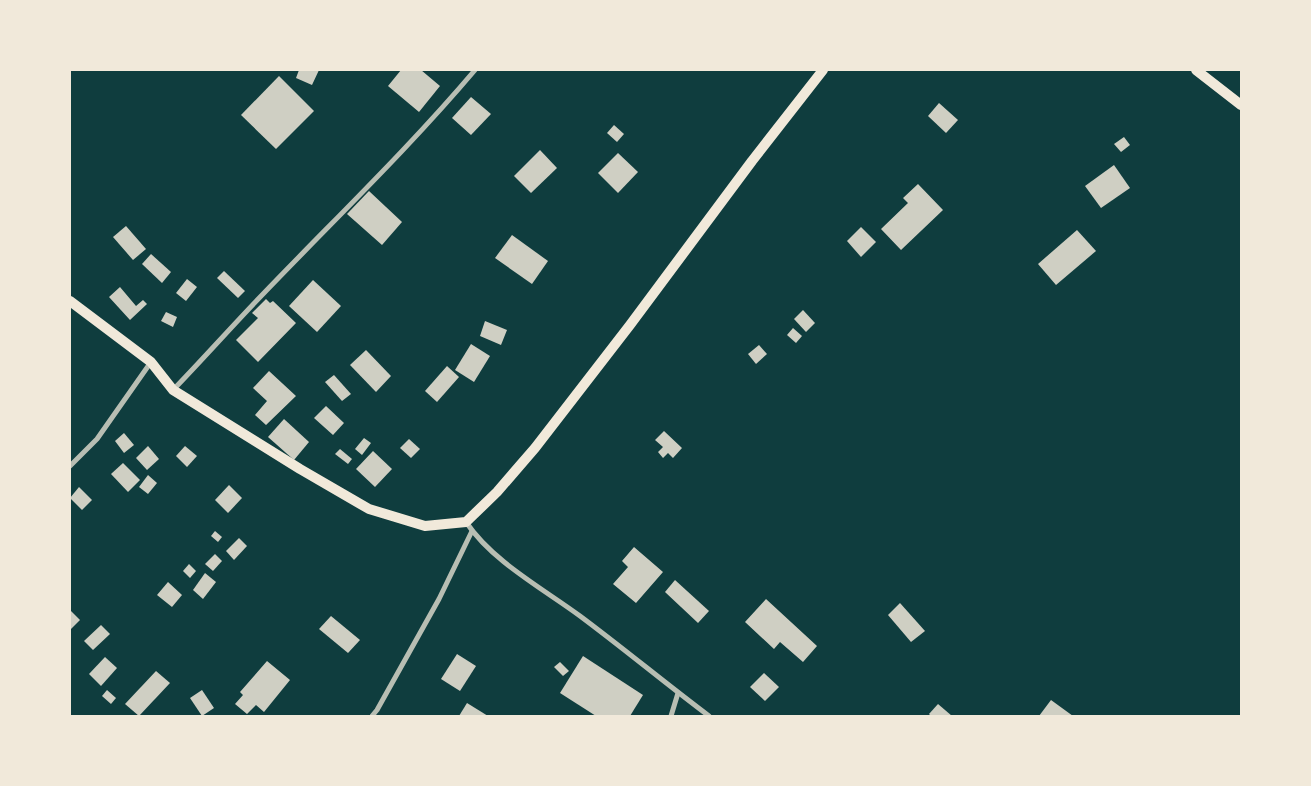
<svg xmlns="http://www.w3.org/2000/svg" width="1311" height="786" font-family="'Roboto Condensed',sans-serif">
<style>
.building{fill:#cfcfc3}
.lines{fill:none;stroke-linecap:round;stroke-linejoin:round}
.minor{stroke:#b8beb3;stroke-width:5}
.secondary{stroke:#f1e9da;stroke-width:10}
</style>
<rect width="100%" height="100%" fill="#0f3d3e"/>
<!-- building -->
<g class="building">
<polygon points="299,70 319,70 312,85 296,78"/>
<polygon points="401,70 421,70 440,86 419,112 388,86"/>
<polygon points="279,76 314,111 276,149 241,115"/>
<polygon points="471,97 491,114 471,135 452,118"/>
<polygon points="939,103 958,120 946,133 928,116"/>
<polygon points="614,125 624,134 617,142 607,133"/>
<polygon points="1124,137 1130,145 1121,152 1114,144"/>
<polygon points="540,150 557,168 531,193 514,176"/>
<polygon points="618,153 638,172 618,193 598,173"/>
<polygon points="1114,165 1130,188 1101,208 1085,186"/>
<polygon points="918,184 943,210 901,250 881,229 908,203 903,198"/>
<polygon points="369,191 402,222 382,245 347,214"/>
<polygon points="126,226 146,249 133,260 113,237"/>
<polygon points="861,227 876,242 861,257 847,241"/>
<polygon points="1077,230 1096,251 1056,285 1038,264"/>
<polygon points="512,235 548,261 532,284 495,258"/>
<polygon points="151,254 171,272 162,283 142,264"/>
<polygon points="224,271 245,291 238,298 217,278"/>
<polygon points="187,279 197,287 186,301 176,293"/>
<polygon points="313,280 341,306 317,332 289,306"/>
<polygon points="120,287 136,306 143,300 147,304 130,320 109,297"/>
<polygon points="266,299 270,303 273,301 296,323 258,362 236,340 258,318 252,313"/>
<polygon points="803,310 815,323 806,332 794,319"/>
<polygon points="166,312 177,317 173,327 161,321"/>
<polygon points="485,321 507,330 501,345 480,336"/>
<polygon points="793,328 802,336 796,343 787,335"/>
<polygon points="471,344 490,356 474,382 455,370"/>
<polygon points="759,345 767,354 756,364 748,354"/>
<polygon points="366,350 391,376 376,392 350,365"/>
<polygon points="447,366 459,377 437,402 425,391"/>
<polygon points="269,371 296,396 266,425 255,415 267,401 253,388"/>
<polygon points="334,375 351,394 342,401 325,382"/>
<polygon points="326,406 344,423 333,435 314,418"/>
<polygon points="284,419 309,442 294,460 268,437"/>
<polygon points="664,431 682,448 673,458 668,453 663,458 658,452 663,447 655,440"/>
<polygon points="124,433 134,445 124,453 115,441"/>
<polygon points="364,438 371,443 362,455 355,449"/>
<polygon points="409,439 420,449 411,458 400,448"/>
<polygon points="148,446 159,459 147,470 136,458"/>
<polygon points="185,446 197,456 187,467 176,456"/>
<polygon points="340,449 352,459 348,464 335,454"/>
<polygon points="373,451 392,469 375,487 356,469"/>
<polygon points="123,463 140,480 128,492 111,474"/>
<polygon points="148,475 157,483 148,494 139,487"/>
<polygon points="229,485 242,498 228,513 215,500"/>
<polygon points="79,487 92,500 82,510 70,498"/>
<polygon points="215,531 222,537 218,542 211,536"/>
<polygon points="239,538 247,546 234,560 226,551"/>
<polygon points="634,547 663,572 636,603 613,584 628,567 622,561"/>
<polygon points="215,554 222,561 213,571 205,564"/>
<polygon points="189,564 196,571 190,578 183,571"/>
<polygon points="205,573 216,582 203,599 193,590"/>
<polygon points="675,580 709,611 698,623 665,592"/>
<polygon points="168,582 182,595 172,607 157,595"/>
<polygon points="766,599 817,646 803,662 780,642 774,649 745,622"/>
<polygon points="900,603 925,631 911,642 888,615"/>
<polygon points="70,610 80,620 70,630"/>
<polygon points="331,616 360,640 348,653 319,629"/>
<polygon points="101,625 110,634 93,650 84,641"/>
<polygon points="457,654 476,666 460,691 441,679"/>
<polygon points="583,656 643,695 630,716 596,716 560,693"/>
<polygon points="105,657 117,668 101,686 89,674"/>
<polygon points="267,661 290,680 264,712 256,705 247,714 235,704 243,695 240,692"/>
<polygon points="560,662 569,671 563,676 554,667"/>
<polygon points="156,671 170,683 139,716 125,704"/>
<polygon points="764,673 779,687 765,701 750,687"/>
<polygon points="107,690 116,698 111,704 102,696"/>
<polygon points="202,690 214,708 202,716 190,698"/>
<polygon points="1051,700 1073,716 1039,716"/>
<polygon points="467,703 488,716 459,716"/>
<polygon points="938,704 952,716 931,716 929,714"/>
</g>
<g class="lines">
<!-- minor -->
<g class="minor">
<path d="M173,390C204,358 233,325 264,293C335,219 409,148 475,70"/>
<polyline points="70,466 97,439 151,362"/>
<path d="M466,522C492,561 542,588 580,616C623,648 665,683 709,716"/>
<polyline points="372,716 377,710 439,599 472,531"/>
<polyline points="671,716 678,693"/>
</g>
<!-- secondary -->
<g class="secondary">
<polyline points="1196,70 1241,105"/>
<polyline points="70,301 151,362 173,390 300,469 369,509 425,526 466,522 497,492 535,448 630,325 752,161 823,70"/>
</g>
</g>
<!-- border -->
<rect width="1311" height="786" fill="none" stroke="#f1e9da" stroke-width="142"/>
</svg>
